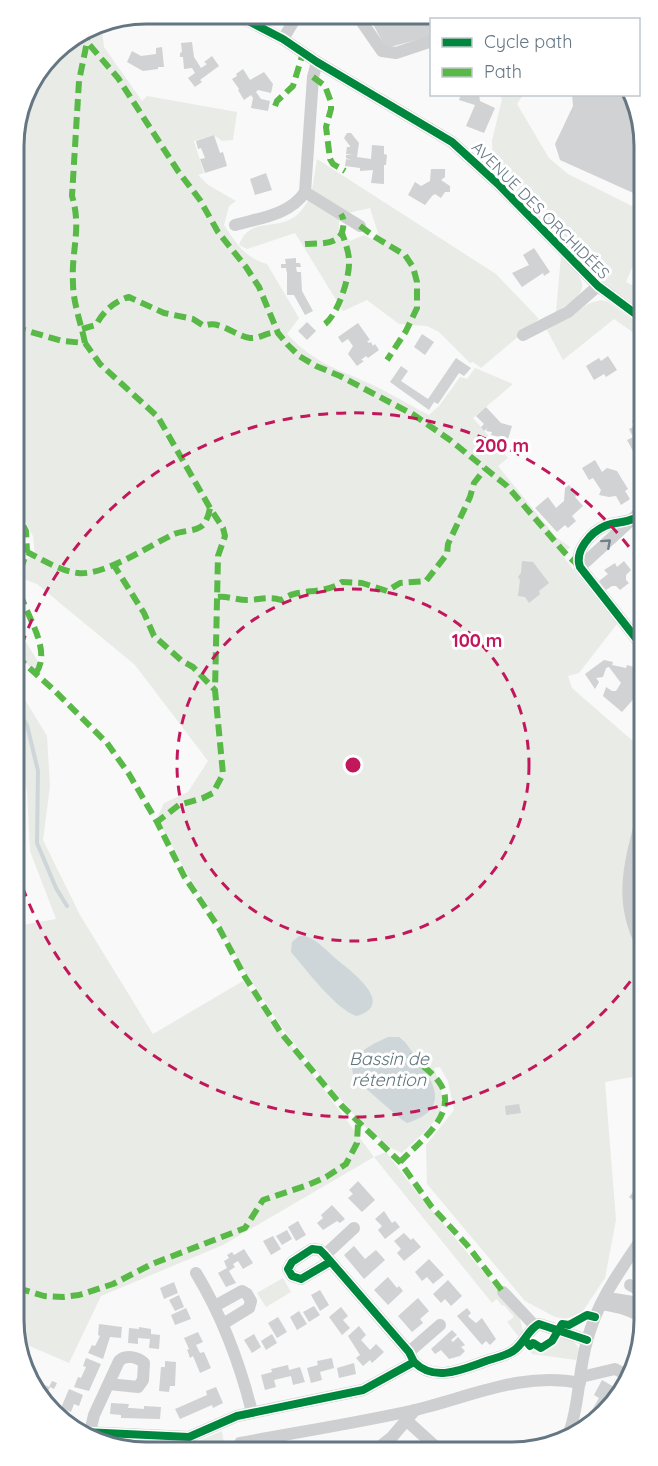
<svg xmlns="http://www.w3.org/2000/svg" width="658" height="1466" font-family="Quicksand,sans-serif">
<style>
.green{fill:#e8ebe6}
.water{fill:#ced6d9}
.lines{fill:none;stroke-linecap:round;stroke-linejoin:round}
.stream{stroke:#ced6d9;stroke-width:4}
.building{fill:#d0d2d3}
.minor{stroke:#cecfd0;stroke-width:12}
.quiet{stroke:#58b947;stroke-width:6;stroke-dasharray:12 6;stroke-linecap:butt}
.cycleway-casing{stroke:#fff;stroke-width:11}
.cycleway{stroke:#00873e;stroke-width:8}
.oneway{stroke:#707f8b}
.ring{fill:none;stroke:#c2185b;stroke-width:3;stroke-dasharray:10 8}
.labels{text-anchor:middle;stroke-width:6;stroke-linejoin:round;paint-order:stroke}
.street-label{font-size:16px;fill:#657683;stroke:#fff}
.water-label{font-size:18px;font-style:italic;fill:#60757c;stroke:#fff}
.rim{fill:none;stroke:#657683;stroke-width:3}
.centre{fill:#c2185b;stroke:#fff;stroke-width:3}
.ring-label{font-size:18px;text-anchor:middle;font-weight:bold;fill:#c2185b;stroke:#fff;stroke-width:6;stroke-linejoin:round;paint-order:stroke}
</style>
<rect width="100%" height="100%" fill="#f9f9f9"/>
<!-- green -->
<g class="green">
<path d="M101,22L104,47L142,101L147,96L237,112L233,140L222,141L214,135L194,141L204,173L198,175L208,185L236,201L229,206L224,225C236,243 245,258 267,264L299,318L287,334C316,365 339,369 375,386C393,395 411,406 429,415L439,406L460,377L467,379L475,368L513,384L473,418L508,458L498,466L556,537L570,547L562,555L617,624L579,673L568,676L572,688L642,749V801L626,863L624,896L628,928L643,959V1075L605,1082L616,1220L605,1278L581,1314L565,1319L555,1317L525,1301L427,1184L426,1145L454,1110L448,1081L440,1067L434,1068C437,1077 441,1087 442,1096C446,1118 416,1139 402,1153L391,1148L363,1125L320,1075L286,1033L241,966L219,923L186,872L157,818L164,803L188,792L208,761L135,665L37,584L15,576V556L27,559L35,555L33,536L15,502L14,137L27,87L58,47L96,23Z"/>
<polygon points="500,95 523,95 517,104 549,158 568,174 640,210 640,249 626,282 641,290 641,310 608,287 582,263 493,169 492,141 502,99"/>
<path d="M317,159L496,274L539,319L481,368L473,362L470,363L439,332L427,326L399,324L367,300L343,311L295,233L247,249L239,245C248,219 269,229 289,220C299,216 304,207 309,199L339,217V229L350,241L364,235L373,240L378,233L370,208L348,213L312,190Z"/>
<path d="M561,256C590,284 590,290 556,312Z"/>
<polygon points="601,300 608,302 641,326 641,338 614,319 563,360 547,330 590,303"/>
<polygon points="16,626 40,665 35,671 20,658 16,662"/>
<polygon points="16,685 47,736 50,786 43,840 80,915 153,1034 243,981 374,1157 386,1152 415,1190 519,1315 523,1332 518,1336 507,1322 514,1317 504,1305 502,1306 497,1299 492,1303 374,1157 223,1245 101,1296 69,1363 18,1341 17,926 56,919 30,851 27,792 19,742 16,736"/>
<polygon points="642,835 643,936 633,908 636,865"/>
<polygon points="283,1278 291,1292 266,1307 257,1293"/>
<path d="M559,1334C569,1338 574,1340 579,1349L576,1360L532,1354L529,1349L533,1346L539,1350C549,1347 553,1342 559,1334Z"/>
<polygon points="222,1431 225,1449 165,1450 166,1443 185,1443 187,1446"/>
</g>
<!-- water -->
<g class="water">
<path d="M299,936C303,936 304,935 308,937C318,941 327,951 335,958C348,969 398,1004 357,1016C337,1011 305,968 291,952L292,942Z"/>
<path d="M388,1037H399L405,1042C424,1069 461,1107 407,1123L401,1119L356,1080C342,1057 371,1045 388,1037Z"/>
</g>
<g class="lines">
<!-- stream -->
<polyline class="stream" points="16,708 27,725 38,771 37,843 56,888 67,906"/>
</g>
<!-- building -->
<g class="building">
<polygon points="368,15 430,15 432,36 386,48"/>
<polygon points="192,42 194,57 201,68 207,64 204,62 212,56 219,66 200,80 202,82 195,87 188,78 195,73 192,68 184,69 183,57 180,57 180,53 182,52 181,43"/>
<polygon points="162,47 164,67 158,67 158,69 143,71 127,62 132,51 141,56 156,54 156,48"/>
<polygon points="243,69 250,80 264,72 273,84 271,93 258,90 256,92 261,99 270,101 268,111 251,108 253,98 251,95 244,100 238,90 239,89 232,79 237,76 236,74"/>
<polygon points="461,94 479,94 480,101 495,108 484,133 466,126 475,105 459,100"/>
<polygon points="572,94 629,94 640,111 640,196 560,160 555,144 573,106"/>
<polygon points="347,133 351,133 359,143 357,157 371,159 372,145 384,146 384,154 387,155 386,165 384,165 384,184 371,183 373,170 360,171 360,168 345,166 346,159 351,160 346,158 346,155 353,155 346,154 347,147 350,147 350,146 344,138"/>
<polygon points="214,135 220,153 223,152 227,166 205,173 200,159 205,158 201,148 198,149 196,141"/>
<polygon points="431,169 445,169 445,177 441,180 450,186 450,192 445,192 441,198 435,194 432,196 425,205 408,195 415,182 421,186 430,181"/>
<polygon points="266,173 272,190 255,195 250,179"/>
<polygon points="534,248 550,272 544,276 543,273 522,287 512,273 529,265 523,255"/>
<polygon points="296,258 296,263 300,263 301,267 296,267 297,272 301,272 302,291 313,311 305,315 294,295 287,295 287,273 286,268 281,268 281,264 286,264 285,259"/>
<polygon points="307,322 316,331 307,340 298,331"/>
<polygon points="358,323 370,340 367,341 369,343 371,342 373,346 375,344 379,350 368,358 366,356 361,360 364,361 357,366 348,354 353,346 348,339 342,343 338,337"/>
<polygon points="422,334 434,342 425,355 414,347"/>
<polygon points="608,356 617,370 606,377 604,374 594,380 586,366 599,358 601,361"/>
<polygon points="456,358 471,368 464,376 459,373 438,404 434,402 429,410 390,382 401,366 408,371 401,381 428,399"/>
<polygon points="486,407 501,423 512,426 508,439 491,435 492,432 486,431 487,428 484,431 481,427 484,424 476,416"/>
<polygon points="640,416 641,448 639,447 634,453 627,440 633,437 629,429 635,426 632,421"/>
<polygon points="595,460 602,472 607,468 617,471 628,489 625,491 630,499 621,505 616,496 609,497 599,495 601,490 593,478 589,480 582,468"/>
<polygon points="569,485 577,495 575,497 583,506 572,516 576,521 568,528 565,525 557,532 535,508 548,497 556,508 564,501 565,488"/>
<polygon points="522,561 533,562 549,583 539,591 540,594 529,603 525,597 518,596 520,580 518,577 521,573"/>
<polygon points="624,561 631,570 626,575 626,580 629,583 620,590 616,586 612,586 606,590 599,581 608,574 604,570 615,563 617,567"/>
<polygon points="604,660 613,662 612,665 626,668 627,665 634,667 640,695 638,694 622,712 603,696 606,687 612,691 616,691 621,683 609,667 606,668 603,677 596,678 599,682 595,689 585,674"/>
<polygon points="519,1104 521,1113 506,1115 505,1106"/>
<polygon points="358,1181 375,1200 362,1212 348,1198 353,1194 349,1190"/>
<polygon points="638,1186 644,1191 644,1206 642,1208 629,1197"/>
<polygon points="332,1205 345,1219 340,1223 337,1221 323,1230 317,1223 323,1218 321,1215"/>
<polygon points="384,1211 392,1223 395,1221 400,1227 385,1239 378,1230 382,1226 375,1219"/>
<polygon points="298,1221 306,1235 296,1241 288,1227"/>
<polygon points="287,1230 292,1239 282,1245 276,1236"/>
<polygon points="404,1233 411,1240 413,1238 421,1247 404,1261 397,1253 401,1249 394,1241"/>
<polygon points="273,1236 281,1249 271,1255 263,1241"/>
<polygon points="354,1246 365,1259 376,1250 385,1260 364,1279 344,1255"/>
<polygon points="244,1249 253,1263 243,1269 238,1261 233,1264 235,1267 229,1271 236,1283 226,1287 218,1273 227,1268 224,1261 229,1258 227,1255 232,1252 234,1255"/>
<polygon points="429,1259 444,1275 433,1284 427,1277 422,1281 415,1272"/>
<polygon points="388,1277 397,1288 399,1286 403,1291 388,1305 374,1290"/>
<polygon points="448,1280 462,1296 451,1306 445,1299 441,1303 433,1294"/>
<polygon points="174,1282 178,1293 164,1299 160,1288"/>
<polygon points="320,1290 329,1305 320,1311 311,1295"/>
<polygon points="179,1295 184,1307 175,1311 169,1300"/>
<polygon points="418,1298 429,1311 420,1319 423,1323 412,1332 398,1316"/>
<polygon points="314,1306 320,1315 309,1322 303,1312"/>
<polygon points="341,1307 348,1316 343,1320 350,1328 342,1335 329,1317"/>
<polygon points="186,1308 191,1319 175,1325 171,1315"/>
<polygon points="467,1308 471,1313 468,1316 471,1319 476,1323 482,1318 496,1339 490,1345 486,1341 482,1345 457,1316"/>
<polygon points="299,1311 307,1324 297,1330 290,1317"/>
<polygon points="278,1317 287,1332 277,1338 268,1323"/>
<polygon points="99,1324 122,1327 121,1338 110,1337 103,1359 88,1353 92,1345 95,1346 100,1336 98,1335"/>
<polygon points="359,1326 366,1335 361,1340 370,1350 376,1344 384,1352 372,1363 370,1360 363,1366 356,1358 360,1355 348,1336"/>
<polygon points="139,1327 151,1329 151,1334 160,1335 159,1349 149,1348 150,1339 138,1338 138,1344 128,1343 129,1328 139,1329"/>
<polygon points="452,1330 457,1335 451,1340 453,1342 458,1337 465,1345 461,1347 465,1351 460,1356 449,1359 441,1350 435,1354 431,1349"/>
<polygon points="198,1332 203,1342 196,1345 200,1353 204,1352 211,1368 200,1373 193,1356 190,1358 188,1352 187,1350 189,1349 184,1338"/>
<polygon points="254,1334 261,1347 252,1353 244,1340"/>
<polygon points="272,1334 277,1343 266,1350 261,1341"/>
<polygon points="86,1358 101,1364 89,1391 74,1387 78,1377 81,1378 86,1367 83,1366"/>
<polygon points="332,1358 334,1368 320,1372 322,1380 311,1383 307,1368 318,1365 317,1361"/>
<polygon points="165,1361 176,1362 175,1386 170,1386 169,1392 159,1391 161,1367 165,1367"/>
<polygon points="354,1363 356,1374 339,1378 337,1368"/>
<polygon points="288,1365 289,1370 300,1367 305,1382 293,1385 291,1376 274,1380 276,1387 265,1390 261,1375 272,1372 271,1369"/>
<polygon points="31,1376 36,1378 35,1380 49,1387 52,1381 57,1383 54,1389 50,1387 45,1398"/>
<polygon points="602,1380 621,1391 617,1401 596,1415 591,1412 599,1398 594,1395"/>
<polygon points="216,1387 223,1403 213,1408 212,1405 180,1419 175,1409 207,1395 206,1391"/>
<polygon points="69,1389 83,1395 79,1406 74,1404 71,1412 61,1408"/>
<polygon points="111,1403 129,1404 128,1408 131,1408 144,1409 144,1406 161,1407 160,1419 121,1418 121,1415 110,1414"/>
</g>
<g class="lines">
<!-- minor -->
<g class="minor">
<polyline points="235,14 283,39 317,62 452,142 498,184 598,286 641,318"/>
<polyline points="357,15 382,51 396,53 432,41"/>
<polyline points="472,20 473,16"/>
<polyline points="283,39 298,14"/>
<polyline points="305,192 360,226"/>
<path d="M235,225C259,218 290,215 305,192L313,77L317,62"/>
<polyline points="523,335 568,312 598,286"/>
<path d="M633,519C624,523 614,522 605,526C591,532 574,551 580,567L642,646"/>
<polyline points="580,567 641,511"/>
<path d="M642,817C630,863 618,902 643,947"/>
<polyline points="325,1255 354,1228"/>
<polyline points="330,1262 301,1279 292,1276 288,1269 292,1262 312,1249 320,1250 325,1255 409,1352 414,1362"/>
<path d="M196,1273C222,1316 240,1364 252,1412"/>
<polyline points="630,1285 643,1292 639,1303"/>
<polyline points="503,1292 535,1326"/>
<polyline points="614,1299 639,1303 644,1308"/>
<path d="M601,1304C617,1307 632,1309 644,1320"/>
<polyline points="215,1306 242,1291 247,1294 251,1301 249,1308 223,1324"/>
<polyline points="409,1352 440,1325"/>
<polyline points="581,1377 615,1369 627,1375"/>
<polyline points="406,1420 437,1448"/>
<path d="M84,1432L189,1437L237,1416L363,1390L414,1362C435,1383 463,1369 486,1361C495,1358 505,1356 513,1351C524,1344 528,1329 539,1324L587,1340"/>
<path d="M90,1432L94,1415L119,1361C125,1354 138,1357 144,1363L143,1380L138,1387L109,1384"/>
<path d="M569,1433C580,1403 578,1371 587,1341C598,1299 621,1270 644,1235"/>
<path d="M241,1449L240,1443C298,1432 357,1423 415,1410C470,1397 523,1371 580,1383"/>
<polyline points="377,1449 392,1437 415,1410"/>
</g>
<!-- quiet -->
<g class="quiet">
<polyline points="88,28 87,42 118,78 178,171 200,200 218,232 246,267 259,287 278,333 288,345 299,356 316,366 340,376 414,415 450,440 507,486 565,553 580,567"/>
<polyline points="313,77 325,86 331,102 331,109 326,127 330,159 333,164 345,171"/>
<polyline points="275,106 277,101 293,86 303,53"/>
<polyline points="360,226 375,237 405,255 413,267 417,282 417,308 406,331 387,360"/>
<path d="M305,244C318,243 341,246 343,228C344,222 344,219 341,214"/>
<path d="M325,324C338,314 350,277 349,261C349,252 345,242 342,233"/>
<polyline points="14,327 62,341 85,343 100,364 158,417 210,508 223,528 225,536 218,556 215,690 223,774 213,793 203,798 179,805 157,822"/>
<path d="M82,329L96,325C103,312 114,301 129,297L164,313L193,319L204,326C219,319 235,336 250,338C260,339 268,331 278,333"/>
<path d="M85,343C81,323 73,303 73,283C71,250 82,229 72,196L79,81L87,42"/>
<polyline points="15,510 26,531 27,552"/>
<polyline points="117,563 115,567 144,613 154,636 182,661 193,667 215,690"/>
<path d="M218,597C228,596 237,600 247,600C259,600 269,596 281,600C285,598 289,595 294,594C310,590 329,592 342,582L362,583L387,591L400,583L426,581L447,554L448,544L470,497L474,483L485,469"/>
<polyline points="16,656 55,691 107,743 129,774 157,822 184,876 219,928 245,977 281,1033 342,1106 400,1162 431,1206 467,1245 503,1292"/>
<path d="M36,673C53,649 24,613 19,589C17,577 23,562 27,552C43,560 60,571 78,573C104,576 149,546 172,535C181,530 196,532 203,525C207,520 209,514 210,508"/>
<path d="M400,1162C419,1142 461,1112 439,1082C431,1071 418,1062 407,1054"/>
<polyline points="18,1288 44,1296 63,1297 79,1295 113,1284 152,1264 245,1228 263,1200 308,1185 326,1177 346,1164 357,1143 358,1123"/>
</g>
<defs>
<g id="cycleway">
<polyline points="235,14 283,39 317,62 452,142 498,184 598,286 641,318"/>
<path d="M633,519C624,523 614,522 605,526C591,532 574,551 580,567L642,646"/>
<polyline points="330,1262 301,1279 292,1276 288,1269 292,1262 312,1249 320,1250 325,1255 409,1352 414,1362"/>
<polyline points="525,1340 530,1346 533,1343 541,1348 552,1341 562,1324 569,1325 587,1315 595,1317"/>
<path d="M84,1432L189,1437L237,1416L363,1390L414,1362C435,1383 463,1369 486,1361C495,1358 505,1356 513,1351C524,1344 528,1329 539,1324L587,1340"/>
</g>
</defs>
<!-- cycleway casing -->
<use href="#cycleway" class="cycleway-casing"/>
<!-- cycleway -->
<use href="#cycleway" class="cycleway"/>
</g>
<!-- one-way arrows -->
<defs><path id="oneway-chevron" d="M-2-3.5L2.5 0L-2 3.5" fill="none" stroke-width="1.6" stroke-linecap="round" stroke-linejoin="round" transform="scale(1.5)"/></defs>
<use class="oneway" href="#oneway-chevron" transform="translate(607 543) rotate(-42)"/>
<!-- distance rings -->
<g class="ring">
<circle cx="353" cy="765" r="176"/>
<path d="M641 967A352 352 0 0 1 17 871M16 662A352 352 0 0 1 641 563"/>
</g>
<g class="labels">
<!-- street labels -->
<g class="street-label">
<text transform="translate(541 210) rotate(45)" y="6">AVENUE DES ORCHIDÉES</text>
</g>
<!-- water labels -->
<g class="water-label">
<text x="389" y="1065">Bassin de<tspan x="389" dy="21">rétention</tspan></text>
</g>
</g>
<!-- crop -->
<path d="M0 0H658V1466H0ZM146 24H512A122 122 0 0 1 634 146V1320A122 122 0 0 1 512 1442H146A122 122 0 0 1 24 1320V146A122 122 0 0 1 146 24Z" fill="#fff" fill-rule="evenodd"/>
<path class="rim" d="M146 24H512A122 122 0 0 1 634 146V1320A122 122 0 0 1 512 1442H146A122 122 0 0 1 24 1320V146A122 122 0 0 1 146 24Z"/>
<circle cx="353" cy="765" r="9" class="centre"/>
<g class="ring-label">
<text x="502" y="452">200 m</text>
<text x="477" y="647">100 m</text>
</g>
<!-- legend -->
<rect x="430" y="18" width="210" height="78" fill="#ffffff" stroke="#c1c8cd" stroke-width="1.5"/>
<rect x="442" y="38" width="30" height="9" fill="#00873e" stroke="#c1c8cd" stroke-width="1.5"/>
<text x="484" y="48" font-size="18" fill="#657683">Cycle path</text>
<rect x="442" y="68" width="30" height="9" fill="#58b947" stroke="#c1c8cd" stroke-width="1.5"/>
<text x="484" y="78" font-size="18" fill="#657683">Path</text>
</svg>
